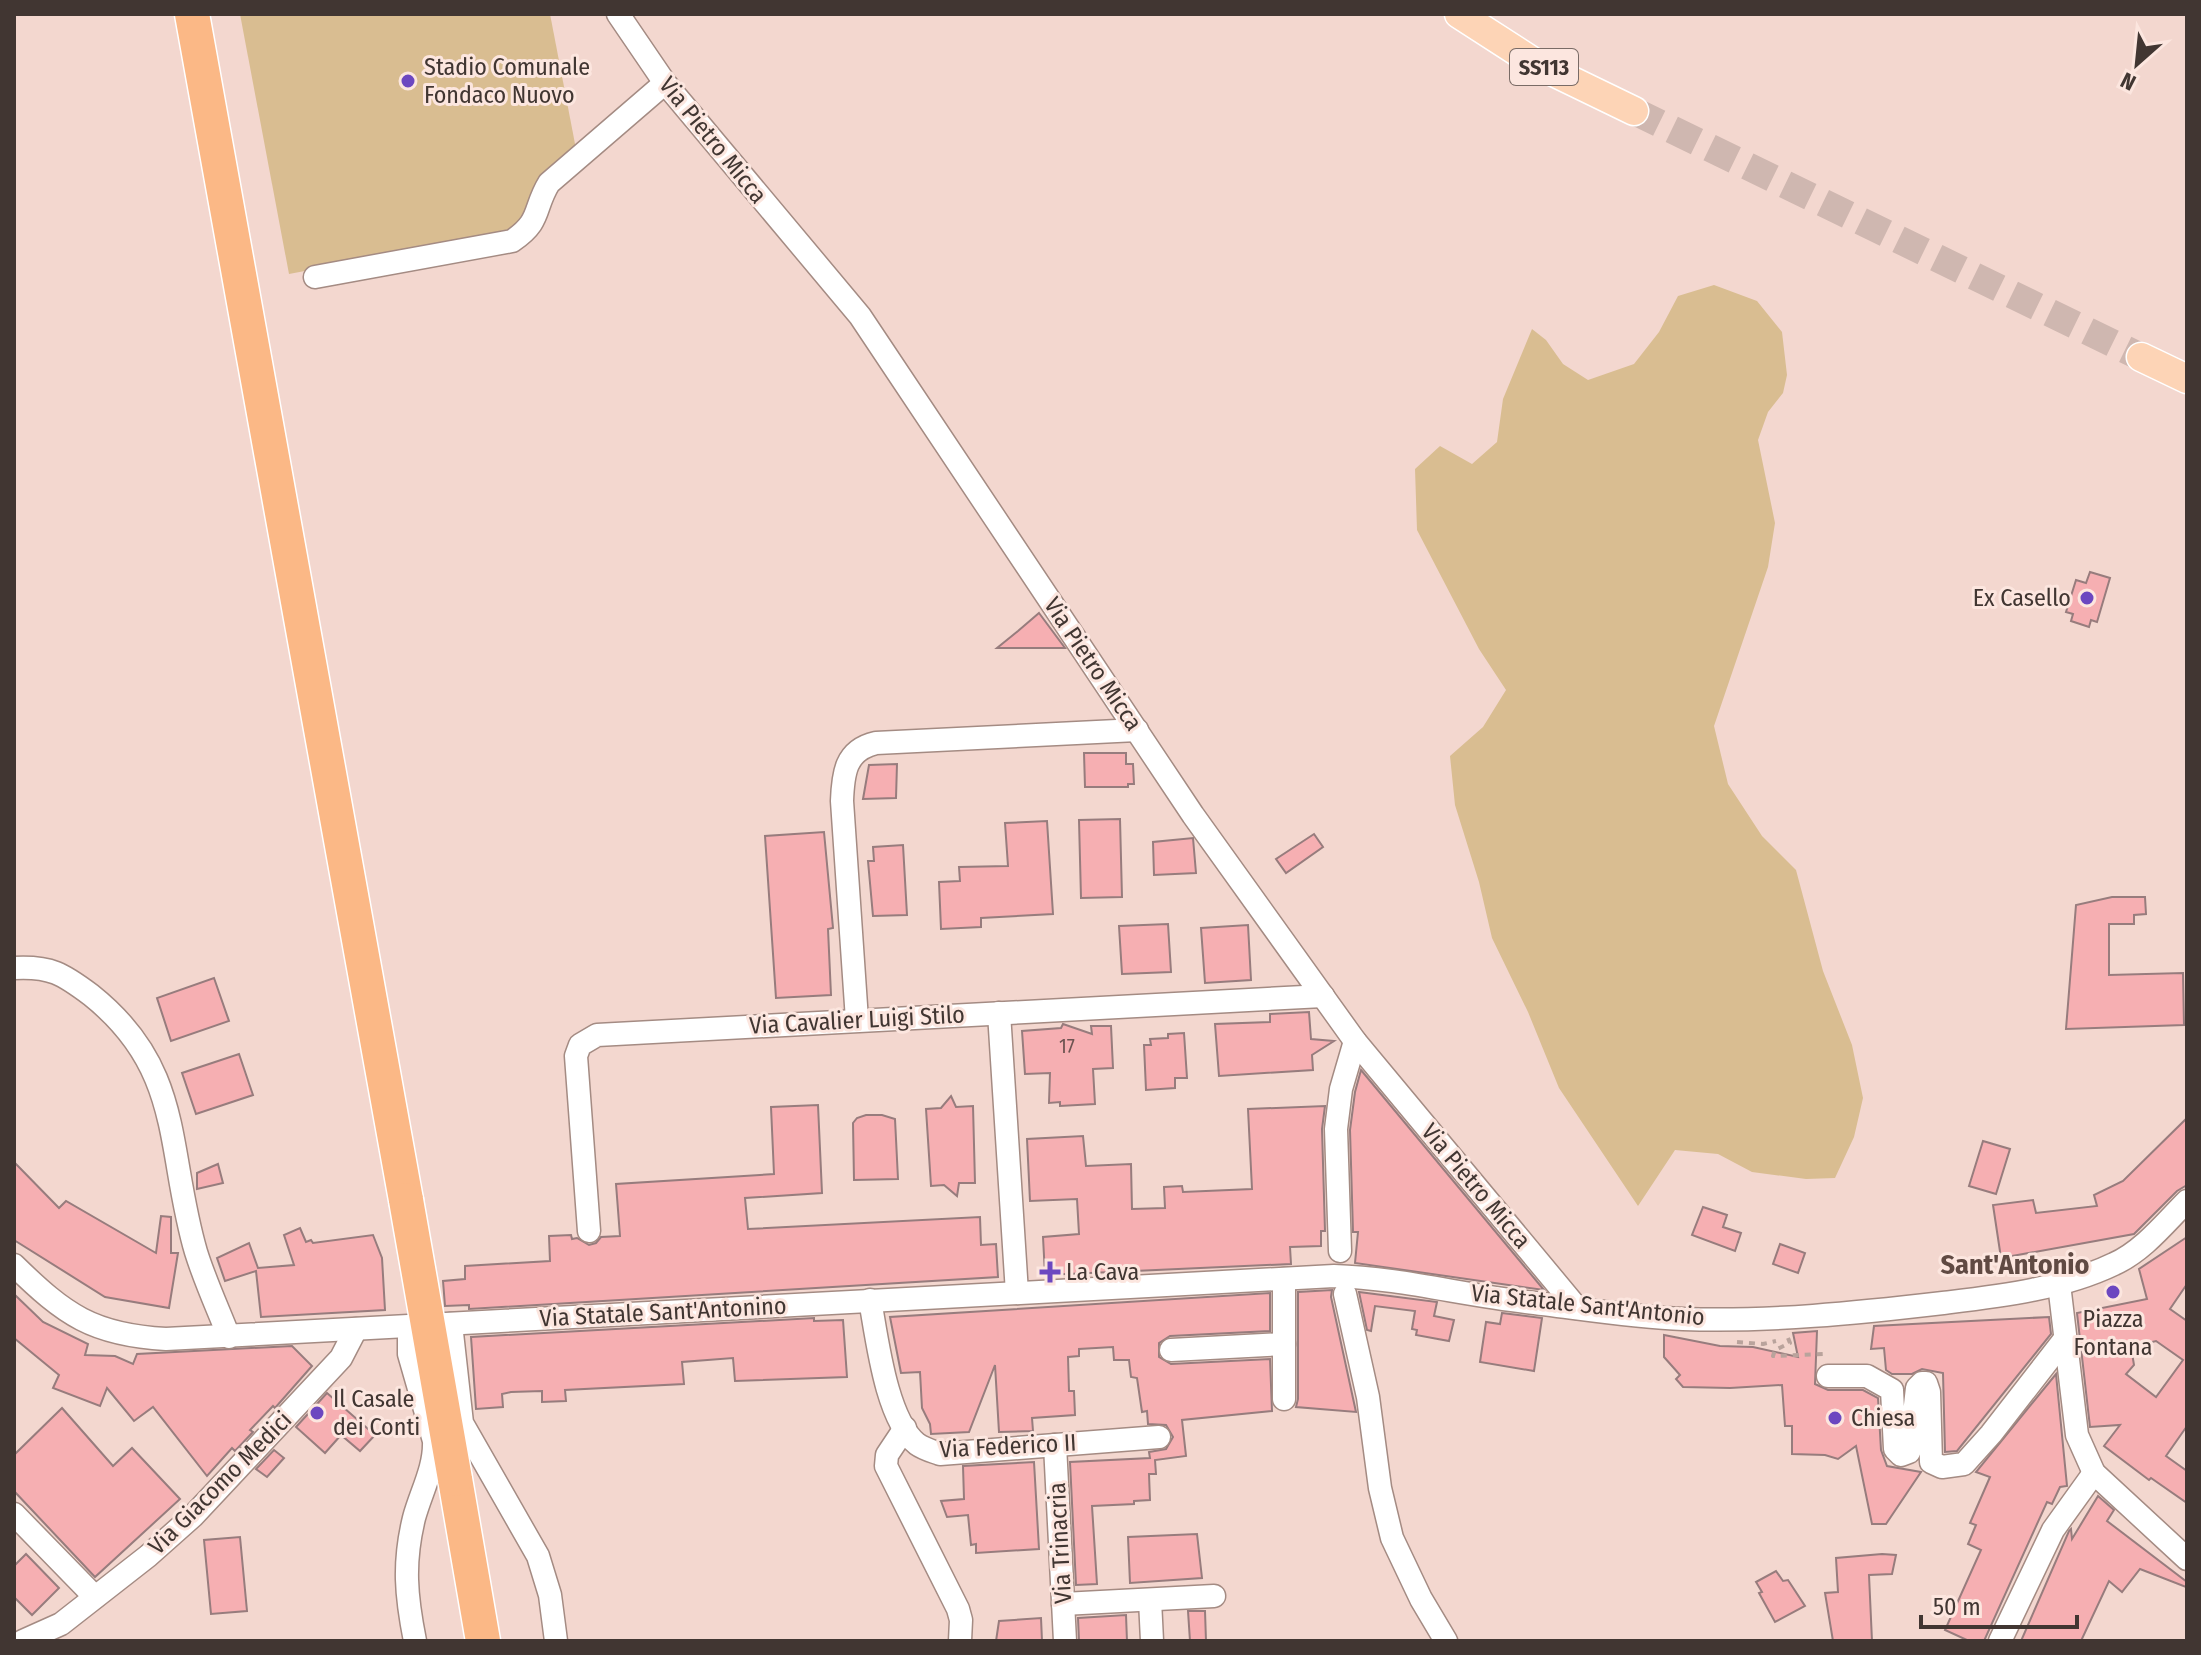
<svg xmlns="http://www.w3.org/2000/svg" width="2201" height="1655" font-family="'Fira Sans Condensed',sans-serif">
<style>
.green{fill:#d9bd91}
.building{fill:#f6afb2;stroke:#977c7d;stroke-width:2;fill-rule:evenodd}
.lines{fill:none;stroke-linecap:round;stroke-linejoin:round}
.major-tunnel{stroke:#cfb7b0;stroke-width:28;stroke-dasharray:28 14;stroke-linecap:butt}
.minor-casing{stroke:#a48b83;stroke-width:25}
.major-casing{stroke:#fff;stroke-width:31}
.highway-casing{stroke:#fff;stroke-width:37}
.path{stroke:#b9a39c;stroke-width:4;stroke-dasharray:6 6;stroke-linecap:butt}
.minor{stroke:#fff;stroke-width:22}
.major{stroke:#fdd4b6;stroke-width:28}
.highway{stroke:#fbb886;stroke-width:34}
.highway-bridge-casing{stroke:#fff;stroke-width:37;stroke-linecap:butt}
.highway-bridge{stroke:#fbb886;stroke-width:34}
.poi-dot{fill:#6c47c0;stroke:#fce6df;stroke-width:3}
.labels{text-anchor:middle;stroke-width:6;stroke-linejoin:round;paint-order:stroke}
.number-label{font-size:20px;fill:#6e5452}
.shield{fill:#fce6df;stroke:#796b66;stroke-width:2}
.shield-label{font-size:22px;font-weight:bold;fill:#413632}
.poi-label{font-size:24px;fill:#413632;stroke:#fce6df;text-anchor:start}
.street-label{font-size:24px;fill:#413632;stroke:#fce6df}
.quarter-label{font-size:28px;font-weight:bold;fill:#604a43;stroke:#fce6df}
</style>
<rect width="100%" height="100%" fill="#f3d7cf"/>
<!-- green -->
<g class="green">
<polygon points="240,14 550,14 576,149 510,232 289,274"/>
<polygon points="1714,285 1757,301 1782,332 1787,375 1783,393 1768,412 1758,440 1775,523 1768,567 1714,726 1728,784 1762,836 1796,870 1823,971 1852,1045 1863,1098 1854,1137 1835,1178 1806,1179 1752,1172 1718,1154 1675,1150 1638,1206 1559,1088 1528,1012 1492,938 1479,882 1455,805 1450,756 1483,727 1506,690 1479,649 1417,530 1415,469 1440,446 1472,464 1497,442 1503,399 1532,329 1546,340 1563,364 1588,380 1634,364 1659,332 1678,296"/>
</g>
<!-- building -->
<g class="building">
<polygon points="2090,572 2110,578 2097,622 2091,620 2089,627 2071,621 2073,614 2066,612 2076,580 2086,583"/>
<polygon points="1039,613 1065,648 997,648 1018,631"/>
<polygon points="1084,753 1126,753 1126,764 1133,764 1134,784 1128,784 1128,787 1085,787"/>
<polygon points="897,764 896,798 863,799 869,765"/>
<polygon points="1120,819 1122,897 1081,898 1079,820"/>
<polygon points="1047,821 1053,914 981,918 981,927 941,929 939,882 960,881 959,867 1008,866 1005,823"/>
<polygon points="824,832 833,928 828,929 831,995 776,998 765,836"/>
<polygon points="1314,834 1323,847 1286,873 1276,859"/>
<polygon points="1193,838 1196,873 1154,875 1153,842"/>
<polygon points="903,845 907,915 873,916 868,861 874,861 873,847"/>
<polygon points="2112,897 2145,897 2146,914 2134,915 2134,924 2109,924 2109,975 2183,973 2184,1025 2066,1029 2076,905"/>
<polygon points="1168,924 1171,972 1122,974 1119,926"/>
<polygon points="1248,925 1251,980 1205,983 1201,928"/>
<polygon points="214,978 229,1021 171,1041 157,998"/>
<polygon points="1309,1012 1311,1039 1334,1041 1312,1055 1313,1070 1219,1076 1215,1024 1270,1022 1270,1014"/>
<polygon points="1063,1024 1092,1034 1091,1026 1111,1026 1113,1068 1093,1069 1095,1104 1060,1106 1060,1102 1049,1103 1050,1073 1025,1074 1022,1031 1061,1028"/>
<polygon points="1184,1033 1187,1078 1175,1078 1175,1088 1146,1090 1144,1045 1151,1045 1150,1039 1168,1038 1168,1034"/>
<polygon points="239,1054 253,1095 196,1114 182,1073"/>
<polygon points="1361,1070 1544,1290 1355,1263 1358,1232 1353,1232 1350,1130 1355,1092"/>
<polygon points="951,1096 956,1107 973,1106 975,1183 959,1183 957,1196 944,1185 931,1186 926,1109 941,1108"/>
<polygon points="818,1105 822,1193 745,1198 748,1229 980,1217 981,1245 996,1244 998,1277 469,1309 469,1305 445,1306 443,1281 465,1279 465,1266 550,1261 549,1236 571,1235 572,1239 577,1238 589,1245 596,1243 601,1237 620,1236 616,1184 774,1174 771,1107"/>
<polygon points="1325,1106 1322,1129 1325,1231 1321,1231 1321,1246 1290,1247 1291,1264 1045,1275 1043,1237 1079,1234 1077,1199 1030,1201 1027,1139 1083,1136 1086,1166 1131,1164 1132,1209 1165,1208 1164,1187 1182,1186 1183,1192 1252,1189 1248,1109"/>
<polygon points="866,1115 882,1115 895,1119 898,1179 854,1180 853,1123 857,1118"/>
<polygon points="2187,1118 2187,1185 2177,1191 2134,1234 2001,1258 1993,1205 2033,1200 2036,1213 2097,1206 2094,1195 2123,1181"/>
<polygon points="1983,1141 2010,1149 1996,1194 1969,1186"/>
<polygon points="14,1162 59,1208 66,1201 156,1253 161,1216 171,1217 171,1253 178,1253 169,1308 105,1297 14,1240"/>
<polygon points="218,1164 223,1183 197,1189 197,1173"/>
<polygon points="1703,1207 1727,1215 1723,1227 1741,1233 1735,1251 1692,1235"/>
<polygon points="300,1228 306,1242 311,1240 313,1243 373,1235 382,1258 385,1310 261,1317 256,1271 225,1281 217,1258 249,1243 258,1268 294,1265 284,1235"/>
<path d="M2187,1237V1284L2170,1309L2187,1321V1426L2166,1456L2187,1471V1503L2151,1478L2149,1480L2104,1446L2120,1425L2090,1427L2077,1313L2147,1299L2139,1269ZM2156,1341L2183,1360L2156,1397L2126,1374L2134,1365L2131,1347Z"/>
<polygon points="1780,1244 1805,1253 1798,1273 1773,1264"/>
<polygon points="1332,1290 1331,1297 1356,1412 1296,1407 1298,1399 1298,1292"/>
<polygon points="1359,1292 1437,1302 1434,1316 1454,1320 1449,1341 1416,1335 1417,1330 1412,1329 1415,1311 1375,1306 1371,1331 1367,1330"/>
<polygon points="1270,1293 1270,1331 1170,1336 1159,1343 1159,1357 1171,1364 1270,1359 1272,1411 1182,1420 1186,1456 1155,1460 1156,1474 1149,1474 1150,1500 1134,1501 1134,1504 1092,1506 1097,1584 1076,1585 1070,1462 1150,1458 1149,1452 1166,1449 1173,1437 1166,1425 1148,1424 1147,1411 1142,1412 1137,1378 1131,1377 1129,1360 1114,1360 1113,1347 1079,1349 1079,1356 1068,1357 1069,1391 1074,1391 1075,1415 1032,1418 1033,1431 999,1432 995,1365 969,1432 931,1434 930,1424 922,1408 920,1372 901,1373 890,1317"/>
<polygon points="14,1294 43,1322 88,1344 85,1355 115,1356 133,1364 137,1354 292,1346 312,1366 275,1408 273,1406 250,1430 253,1432 235,1451 232,1448 207,1476 153,1407 134,1421 107,1388 100,1406 53,1388 59,1375 14,1338"/>
<polygon points="1502,1313 1542,1318 1534,1371 1480,1362 1486,1322 1500,1324"/>
<polygon points="2049,1317 2051,1334 1957,1451 1945,1452 1943,1373 1922,1369 1912,1374 1892,1374 1886,1370 1884,1348 1871,1349 1874,1326"/>
<polygon points="814,1318 814,1321 843,1320 847,1377 735,1381 733,1358 682,1362 684,1384 565,1390 566,1401 542,1402 542,1391 511,1392 502,1394 503,1407 476,1409 471,1337"/>
<polygon points="1817,1331 1815,1384 1828,1390 1863,1390 1878,1398 1881,1450 1887,1466 1921,1472 1886,1524 1872,1524 1856,1446 1838,1459 1825,1455 1792,1454 1792,1426 1785,1426 1782,1385 1730,1388 1683,1387 1676,1379 1680,1375 1664,1357 1664,1335 1720,1346 1753,1347 1798,1357 1793,1333"/>
<polygon points="2056,1374 2067,1486 2060,1487 2052,1504 2047,1502 1984,1641 1969,1641 1945,1630 1981,1550 1968,1544 1976,1525 1970,1523 1990,1477 1976,1472"/>
<polygon points="327,1393 375,1435 360,1451 341,1435 325,1453 296,1427"/>
<polygon points="62,1408 113,1466 132,1448 180,1499 95,1577 14,1491 14,1455"/>
<polygon points="274,1450 284,1458 267,1477 256,1469"/>
<polygon points="1034,1462 1039,1549 976,1553 976,1544 971,1545 968,1515 947,1517 941,1501 964,1499 963,1466"/>
<polygon points="2098,1496 2114,1510 2107,1521 2187,1582 2187,1585 2186,1587 2140,1569 2122,1592 2109,1581 2081,1641 2021,1641 2069,1531 2071,1529 2072,1539"/>
<polygon points="1197,1534 1202,1578 1130,1583 1128,1537"/>
<polygon points="240,1537 247,1611 211,1614 204,1540"/>
<polygon points="26,1554 59,1588 32,1615 14,1597 14,1566"/>
<polygon points="1882,1554 1896,1555 1892,1574 1869,1575 1872,1641 1833,1641 1825,1593 1838,1592 1836,1558"/>
<polygon points="1776,1571 1783,1581 1788,1580 1805,1606 1775,1622 1759,1593 1762,1592 1756,1582"/>
<polygon points="1188,1611 1205,1611 1206,1641 1190,1641"/>
<polygon points="1126,1615 1127,1641 1079,1641 1078,1618"/>
<polygon points="1041,1618 1042,1641 996,1641 999,1621"/>
</g>
<g class="lines">
<!-- major-tunnel -->
<polyline class="major-tunnel" points="1634,111 2141,357"/>
<defs>
<g id="minor">
<polyline points="618,14 665,83 860,316 1193,815 1355,1041 1577,1308"/>
<path d="M315,277L512,241C542,221 533,209 549,183L665,83"/>
<path d="M14,968C51,966 63,974 91,995C185,1070 166,1150 196,1252C205,1281 218,1309 229,1337"/>
<polyline points="999,1013 1017,1293"/>
<path d="M857,1020L842,801C843,774 845,750 876,743L1137,730"/>
<polyline points="589,1231 576,1056 580,1045 597,1035 1323,996"/>
<polyline points="1340,1251 1336,1129 1341,1089 1355,1041"/>
<path d="M14,1265C65,1315 93,1335 166,1339L1334,1276C1400,1278 1462,1295 1526,1302C1578,1308 1631,1317 1683,1319C1770,1322 1857,1313 1943,1303C2000,1296 2062,1289 2114,1264C2143,1251 2165,1223 2187,1201"/>
<polyline points="1284,1279 1284,1399"/>
<polyline points="2059,1284 2077,1435 2094,1473 2187,1559"/>
<polyline points="1345,1294 1368,1397 1380,1488 1392,1538 1421,1599 1446,1641"/>
<path d="M870,1300C877,1338 886,1419 917,1444C924,1449 932,1451 940,1454L1159,1437"/>
<polyline points="451,1324 462,1423 538,1556 550,1595 556,1641"/>
<polyline points="1171,1350 1284,1344"/>
<polyline points="1828,1376 1867,1376 1892,1390 1895,1449 1901,1455 1909,1452 1910,1448 1917,1388 1922,1383 1926,1383 1929,1392 1931,1462 1942,1467 1964,1464 1991,1434 2064,1340"/>
<polyline points="905,1428 887,1455 886,1466 958,1609 961,1620 960,1641"/>
<polyline points="1055,1445 1065,1641"/>
<polyline points="14,1514 95,1597"/>
<polyline points="1150,1600 1152,1641"/>
<polyline points="1063,1604 1214,1596"/>
<polyline points="23,1641 61,1624 148,1556 193,1516 341,1358 356,1329"/>
<path d="M415,1641C406,1596 403,1563 414,1518C421,1492 435,1468 434,1441L409,1354V1338L418,1326"/>
<polyline points="2000,1641 2053,1530 2094,1473"/>
</g>
<g id="major">
<polyline points="1459,14 1535,63 1634,111"/>
<polyline points="2141,357 2187,379"/>
</g>
<g id="highway">
<polyline points="192,14 406,1200"/>
<polyline points="455,1479 483,1641"/>
</g>
</defs>
<!-- minor casing -->
<use href="#minor" class="minor-casing"/>
<!-- major casing -->
<use href="#major" class="major-casing"/>
<!-- highway casing -->
<use href="#highway" class="highway-casing"/>
<!-- path -->
<g class="path">
<polyline points="1788,1338 1790,1343 1775,1350 1773,1356 1825,1354"/>
<polyline points="1737,1342 1763,1344 1776,1341"/>
</g>
<!-- minor -->
<use href="#minor" class="minor"/>
<!-- major -->
<use href="#major" class="major"/>
<!-- highway -->
<use href="#highway" class="highway"/>
<defs>
<polyline id="highway-bridge" points="406,1200 455,1479"/>
</defs>
<!-- highway-bridge casing -->
<use href="#highway-bridge" class="highway-bridge-casing"/>
<!-- highway-bridge -->
<use href="#highway-bridge" class="highway-bridge"/>
</g>
<!-- markers -->
<g class="poi-dot">
<circle cx="408" cy="81" r="8"/>
<circle cx="2087" cy="598" r="8"/>
<path d="M1046 1260h8v8h8v8h-8v8h-8v-8h-8v-8h8z"/>
<circle cx="2113" cy="1292" r="8"/>
<circle cx="317" cy="1413" r="8"/>
<circle cx="1835" cy="1418" r="8"/>
</g>
<g class="labels">
<!-- number labels -->
<g class="number-label">
<text x="1067" y="1053">17</text>
</g>
<!-- shield labels -->
<rect class="shield" x="1510" y="49" width="68" height="36" rx="6"/>
<g class="shield-label">
<text x="1544" y="75">SS113</text>
</g>
<!-- poi labels -->
<g class="poi-label">
<text x="424" y="75">Stadio Comunale<tspan x="424" dy="28">Fondaco Nuovo</tspan></text>
<text x="2071" y="606" text-anchor="end">Ex Casello</text>
<text x="1066" y="1280">La Cava</text>
<text x="2113" y="1327" text-anchor="middle">Piazza<tspan x="2113" dy="28">Fontana</tspan></text>
<text x="333" y="1407">Il Casale<tspan x="333" dy="28">dei Conti</tspan></text>
<text x="1851" y="1426">Chiesa</text>
</g>
<!-- street labels -->
<g class="street-label">
<text transform="translate(713 140) rotate(51)" y="8">Via Pietro Micca</text>
<text transform="translate(1093 664) rotate(56)" y="8">Via Pietro Micca</text>
<text transform="translate(857 1020) rotate(-3)" y="8">Via Cavalier Luigi Stilo</text>
<text transform="translate(1476 1186) rotate(50)" y="8">Via Pietro Micca</text>
<text transform="translate(1588 1305) rotate(6)" y="8">Via Statale Sant'Antonio</text>
<text transform="translate(663 1312) rotate(-3)" y="8">Via Statale Sant'Antonino</text>
<text transform="translate(1008 1446) rotate(-3)" y="8">Via Federico II</text>
<text transform="translate(220 1483) rotate(-45)" y="8">Via Giacomo Medici</text>
<text transform="translate(1060 1543) rotate(-93)" y="8">Via Trinacria</text>
</g>
<!-- quarter labels -->
<g class="quarter-label">
<text x="2015" y="1274">Sant'Antonio</text>
</g>
</g>
<!-- border -->
<rect width="2201" height="1655" fill="none" stroke="#413632" stroke-width="32"/>
<!-- north arrow -->
<g transform="translate(2137 64) rotate(207)" stroke="#fce6df" stroke-width="6" paint-order="stroke">
<path d="M0-6L14 30L0 20L-14 30Z" fill="#413632"/>
<text y="-12" font-size="22" font-weight="bold" text-anchor="middle" fill="#413632">N</text>
</g>
<!-- scale -->
<path d="M1921 1615v12h156v-12" fill="none" stroke="#413632" stroke-width="4"/>
<text x="1933" y="1615" font-size="24" fill="#413632" stroke="#fce6df" stroke-width="6" paint-order="stroke">50 m</text>
</svg>
